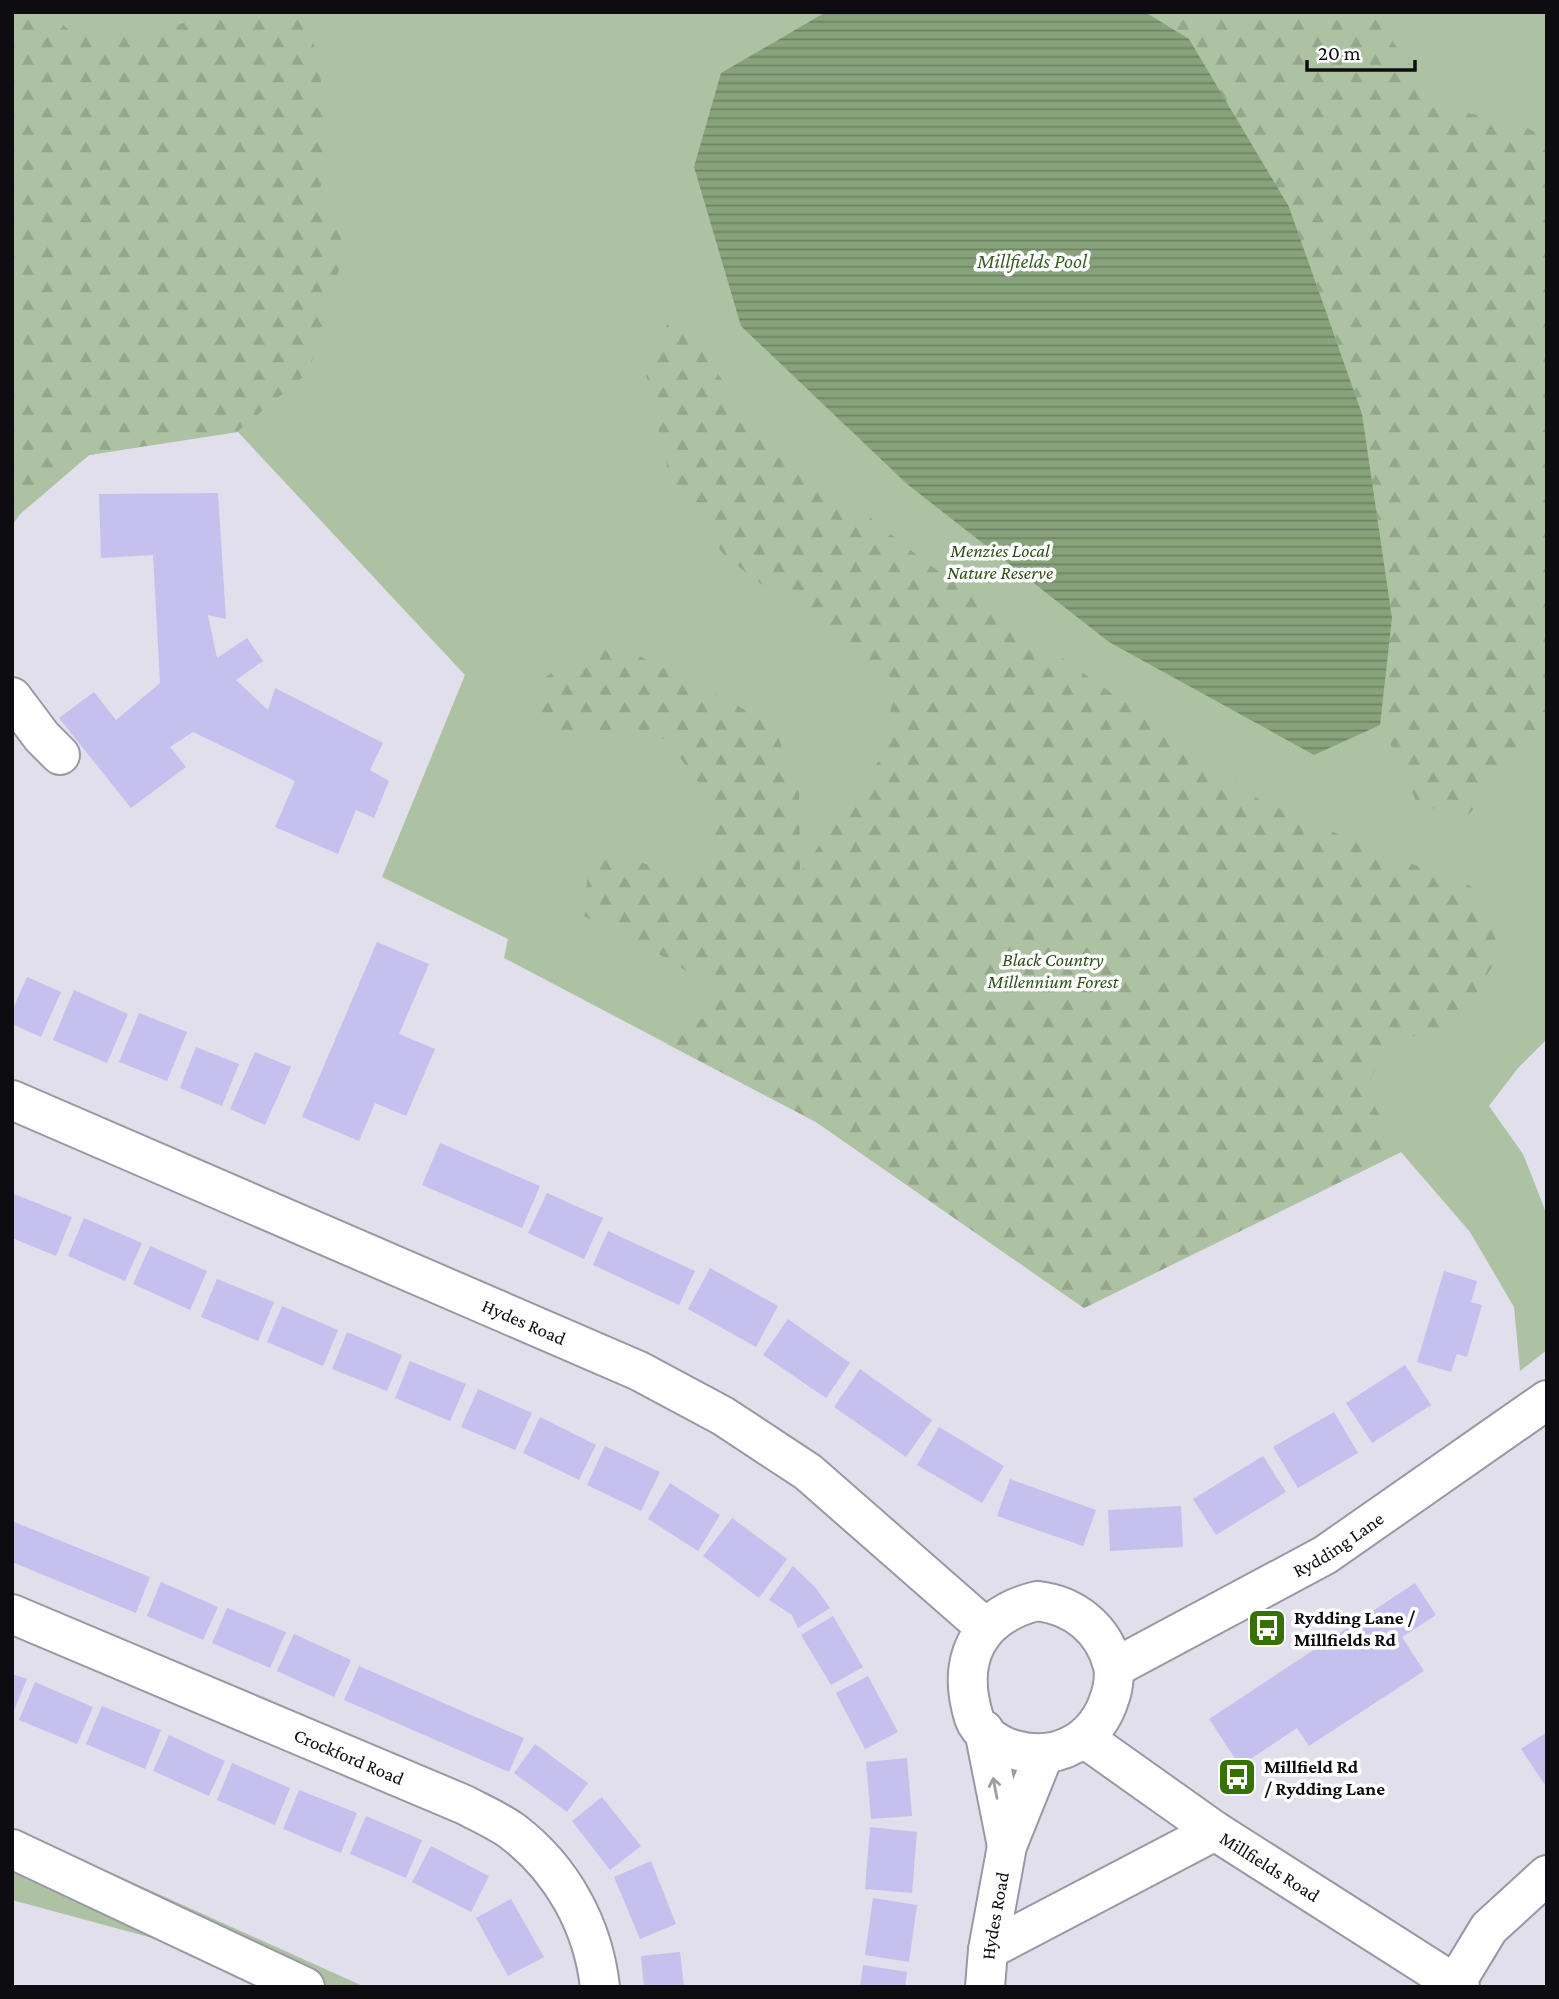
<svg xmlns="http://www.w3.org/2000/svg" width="1559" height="1999" font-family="'Crimson Pro',serif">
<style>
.green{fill:#adc2a3}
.forest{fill:url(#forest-firs)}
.water{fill:url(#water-rules)}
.building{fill:#c6c0ef}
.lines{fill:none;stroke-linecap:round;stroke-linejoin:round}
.minor-casing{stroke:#9998a4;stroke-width:42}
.minor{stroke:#fff;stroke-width:38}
.oneway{stroke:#9e9ea0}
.labels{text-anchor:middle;stroke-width:7;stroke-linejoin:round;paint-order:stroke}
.park-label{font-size:19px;font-style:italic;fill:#2c5117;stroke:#fff}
.street-label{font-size:19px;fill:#0d0d11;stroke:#fff}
.poi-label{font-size:19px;font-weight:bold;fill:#0d0d11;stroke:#fff;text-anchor:start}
.water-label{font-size:21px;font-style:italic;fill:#3a5f26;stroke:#fff}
</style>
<defs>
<pattern id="forest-firs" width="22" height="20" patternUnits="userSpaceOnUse" patternTransform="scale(1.75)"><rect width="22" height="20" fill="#adc2a3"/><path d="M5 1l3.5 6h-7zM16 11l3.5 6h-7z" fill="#94a68b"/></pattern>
<pattern id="water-rules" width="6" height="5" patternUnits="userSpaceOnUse" patternTransform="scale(1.75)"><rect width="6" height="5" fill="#88a37b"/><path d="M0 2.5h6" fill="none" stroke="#6e8363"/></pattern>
</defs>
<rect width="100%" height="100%" fill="#e0dfeb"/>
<!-- green -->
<g class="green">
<polygon points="12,12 1547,12 1547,1039 1518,1068 1489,1106 1523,1154 1547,1215 1547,1350 1520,1371 1514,1307 1470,1232 1401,1152 1084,1308 816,1122 504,958 508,939 382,877 465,675 238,432 89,455 20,514 12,525"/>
<polygon points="12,1828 365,1987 334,1987 12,1900"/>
</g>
<!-- forest -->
<g class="forest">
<polygon points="12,12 49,12 73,34 136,34 200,19 209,12 306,12 319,68 329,138 320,191 345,248 309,372 238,431 89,455 20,514 12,525 12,381 24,366 22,296 12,274"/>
<polygon points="1145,12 1370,12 1444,109 1517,122 1547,139 1547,712 1529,746 1469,814 1418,806 1397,757 1380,725 1392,618 1362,414 1289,207 1189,39"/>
<polygon points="673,311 753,423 924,561 1205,759 1260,800 1377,851 1471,886 1501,951 1458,1024 1393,1042 1364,1088 1401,1152 1084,1308 816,1122 667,1044 706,1016 715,990 668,959 584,916 588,872 614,854 687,877 708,864 710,798 666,739 605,731 543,736 534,684 605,640 694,682 774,726 799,793 800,873 883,755 896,681 819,628 726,557 673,492 646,375"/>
</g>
<!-- water -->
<polygon class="water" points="826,12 1145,12 1189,39 1289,207 1362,414 1392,618 1380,725 1314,755 1109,642 907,484 741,326 694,167 721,73"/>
<!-- building -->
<g class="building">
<polygon points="218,493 226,619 208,615 217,658 247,638 263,661 236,680 268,710 275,688 383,743 370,770 389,781 374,818 356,810 338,854 275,827 295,781 193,732 170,747 186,767 131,808 59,718 94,692 116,720 160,683 153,555 101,558 99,494"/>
<polygon points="377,942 429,964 399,1034 435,1049 406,1116 375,1103 359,1141 302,1117"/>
<polygon points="27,977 61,992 41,1037 12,1024 12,1011"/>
<polygon points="74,990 128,1014 107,1063 53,1040"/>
<polygon points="139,1013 187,1032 167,1081 119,1062"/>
<polygon points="196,1047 239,1064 222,1106 180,1088"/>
<polygon points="255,1052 291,1067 265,1125 230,1109"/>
<polygon points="440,1143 540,1186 522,1228 422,1185"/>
<polygon points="547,1193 603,1218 584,1259 528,1233"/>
<polygon points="14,1194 72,1217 56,1256 12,1238 12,1200"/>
<polygon points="84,1218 142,1243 125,1281 68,1256"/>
<polygon points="608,1231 695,1271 679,1305 593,1265"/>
<polygon points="150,1246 207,1271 190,1310 133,1284"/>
<polygon points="710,1268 778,1306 756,1347 688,1309"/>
<polygon points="1444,1271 1477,1281 1471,1302 1482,1305 1467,1357 1457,1354 1451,1372 1417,1362"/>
<polygon points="217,1279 274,1302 258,1341 201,1317"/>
<polygon points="282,1306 338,1330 323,1366 267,1342"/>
<polygon points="788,1319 850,1363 826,1398 763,1355"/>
<polygon points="347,1332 402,1355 387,1391 332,1369"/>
<polygon points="410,1361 466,1384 450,1421 395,1398"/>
<polygon points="1405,1365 1431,1405 1372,1443 1346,1403"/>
<polygon points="860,1369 932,1420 906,1457 834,1407"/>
<polygon points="478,1389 532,1413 515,1450 461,1427"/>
<polygon points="1334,1412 1358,1453 1298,1488 1273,1447"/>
<polygon points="540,1417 596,1445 579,1480 523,1453"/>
<polygon points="939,1427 1004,1466 982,1503 917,1465"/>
<polygon points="605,1446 660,1472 641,1511 587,1485"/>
<polygon points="1263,1456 1286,1492 1216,1535 1193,1499"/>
<polygon points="1010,1479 1096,1510 1083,1546 997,1516"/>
<polygon points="670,1483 720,1515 698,1551 648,1519"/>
<polygon points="1181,1506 1183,1547 1110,1551 1108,1510"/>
<polygon points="732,1518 787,1559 759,1598 703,1556"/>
<polygon points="12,1521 150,1577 136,1613 12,1562"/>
<polygon points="793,1566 815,1587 830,1608 798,1628 792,1615 769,1600"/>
<polygon points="161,1582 218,1607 203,1640 147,1616"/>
<polygon points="1415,1583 1436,1615 1402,1637 1424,1671 1309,1746 1297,1728 1240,1766 1209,1719"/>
<polygon points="227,1608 286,1632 270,1668 212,1643"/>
<polygon points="833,1616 863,1667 831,1685 801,1635"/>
<polygon points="294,1634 351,1660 334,1697 277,1671"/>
<polygon points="359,1666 524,1738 509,1772 344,1700"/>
<polygon points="12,1674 27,1679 12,1715"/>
<polygon points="868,1676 898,1732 865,1749 836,1693"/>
<polygon points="35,1682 93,1707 77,1744 19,1720"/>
<polygon points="102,1706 161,1730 145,1769 86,1744"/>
<polygon points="1547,1732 1547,1783 1545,1785 1521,1749"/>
<polygon points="169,1735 225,1761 209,1796 153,1771"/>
<polygon points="535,1744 588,1783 567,1812 514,1773"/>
<polygon points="907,1758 912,1816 871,1819 866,1762"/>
<polygon points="232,1763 290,1788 275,1825 217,1800"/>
<polygon points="299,1790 357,1813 341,1853 283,1829"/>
<polygon points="602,1797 641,1846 610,1870 572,1821"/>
<polygon points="366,1816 422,1840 406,1878 350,1854"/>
<polygon points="870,1827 917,1832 912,1893 865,1889"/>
<polygon points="431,1846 489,1876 471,1912 412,1882"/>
<polygon points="651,1861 676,1924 640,1939 614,1877"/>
<polygon points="873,1898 917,1905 909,1962 865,1955"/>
<polygon points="511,1899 544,1957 508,1976 476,1918"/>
<polygon points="680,1952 684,1987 644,1987 641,1956"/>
<polygon points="863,1965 907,1972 905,1987 860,1987"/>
</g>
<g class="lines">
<defs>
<g id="minor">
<polyline points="12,697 42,737 60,755"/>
<path id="s1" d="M12,1100L639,1371L723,1416L808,1472L986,1628"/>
<path d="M1037,1601C1074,1605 1104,1629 1113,1666C1115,1674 1113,1689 1110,1697C1097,1740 1058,1762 1015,1750C1001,1747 979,1733 974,1718C956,1660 977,1616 1037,1601Z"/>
<path id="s2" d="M12,1614L465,1805C480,1813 498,1821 512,1831C562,1869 593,1925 600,1987"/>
<path id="s3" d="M1114,1668L1325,1555L1547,1400"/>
<polyline points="984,1730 1007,1846"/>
<path id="s4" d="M1084,1738L1215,1831L1460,1987"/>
<polyline points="12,1849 305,1987"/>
<polyline points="988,1950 1215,1831"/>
<polyline points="1455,1984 1489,1928 1547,1875"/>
<path id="s5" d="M985,1987L988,1950L1007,1846L1044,1754"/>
</g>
</defs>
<!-- minor casing -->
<use href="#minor" class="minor-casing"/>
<!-- minor -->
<use href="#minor" class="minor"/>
</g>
<!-- one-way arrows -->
<defs><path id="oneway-shaft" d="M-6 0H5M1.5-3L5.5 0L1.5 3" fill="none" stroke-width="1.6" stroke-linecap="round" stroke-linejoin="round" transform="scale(1.75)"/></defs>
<use class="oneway" href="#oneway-shaft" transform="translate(995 1788) rotate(-101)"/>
<!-- icons -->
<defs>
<symbol id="bus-square" viewBox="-11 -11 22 22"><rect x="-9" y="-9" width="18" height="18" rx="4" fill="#367103" stroke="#fff"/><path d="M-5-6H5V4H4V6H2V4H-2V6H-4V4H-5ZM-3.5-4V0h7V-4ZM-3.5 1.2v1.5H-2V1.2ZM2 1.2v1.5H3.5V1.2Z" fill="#fff"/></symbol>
</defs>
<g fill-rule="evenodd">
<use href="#bus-square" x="1245" y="1606" width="44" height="44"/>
<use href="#bus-square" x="1215" y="1755" width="44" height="44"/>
</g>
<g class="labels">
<!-- park labels -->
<g class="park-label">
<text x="1000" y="557">Menzies Local<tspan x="1000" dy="22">Nature Reserve</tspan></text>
<text x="1053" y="966">Black Country<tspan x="1053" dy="22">Millennium Forest</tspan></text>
</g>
<!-- street labels -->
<g class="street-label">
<text dy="7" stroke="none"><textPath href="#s1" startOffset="558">Hydes Road</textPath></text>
<text dy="7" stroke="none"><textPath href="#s3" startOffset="256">Rydding Lane</textPath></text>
<text dy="7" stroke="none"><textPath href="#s2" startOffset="366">Crockford Road</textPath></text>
<text dy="7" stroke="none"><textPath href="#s4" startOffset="226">Millfields Road</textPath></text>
<text dy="7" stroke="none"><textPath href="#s5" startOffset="72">Hydes Road</textPath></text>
</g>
<!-- poi labels -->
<g class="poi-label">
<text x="1294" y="1624">Rydding Lane /<tspan x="1294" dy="22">Millfields Rd</tspan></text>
<text x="1264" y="1773">Millfield Rd<tspan x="1264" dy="22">/ Rydding Lane</tspan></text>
</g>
<!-- water labels -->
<g class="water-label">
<text x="1032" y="268">Millfields Pool</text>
</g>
</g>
<!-- border -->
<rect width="1559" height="1999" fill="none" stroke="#0d0d11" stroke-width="28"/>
<!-- scale -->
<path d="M1307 60v10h108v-10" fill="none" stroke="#0d0d11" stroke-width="3.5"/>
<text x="1318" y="60" font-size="21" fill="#0d0d11" stroke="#ffffff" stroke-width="5" paint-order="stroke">20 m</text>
</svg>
